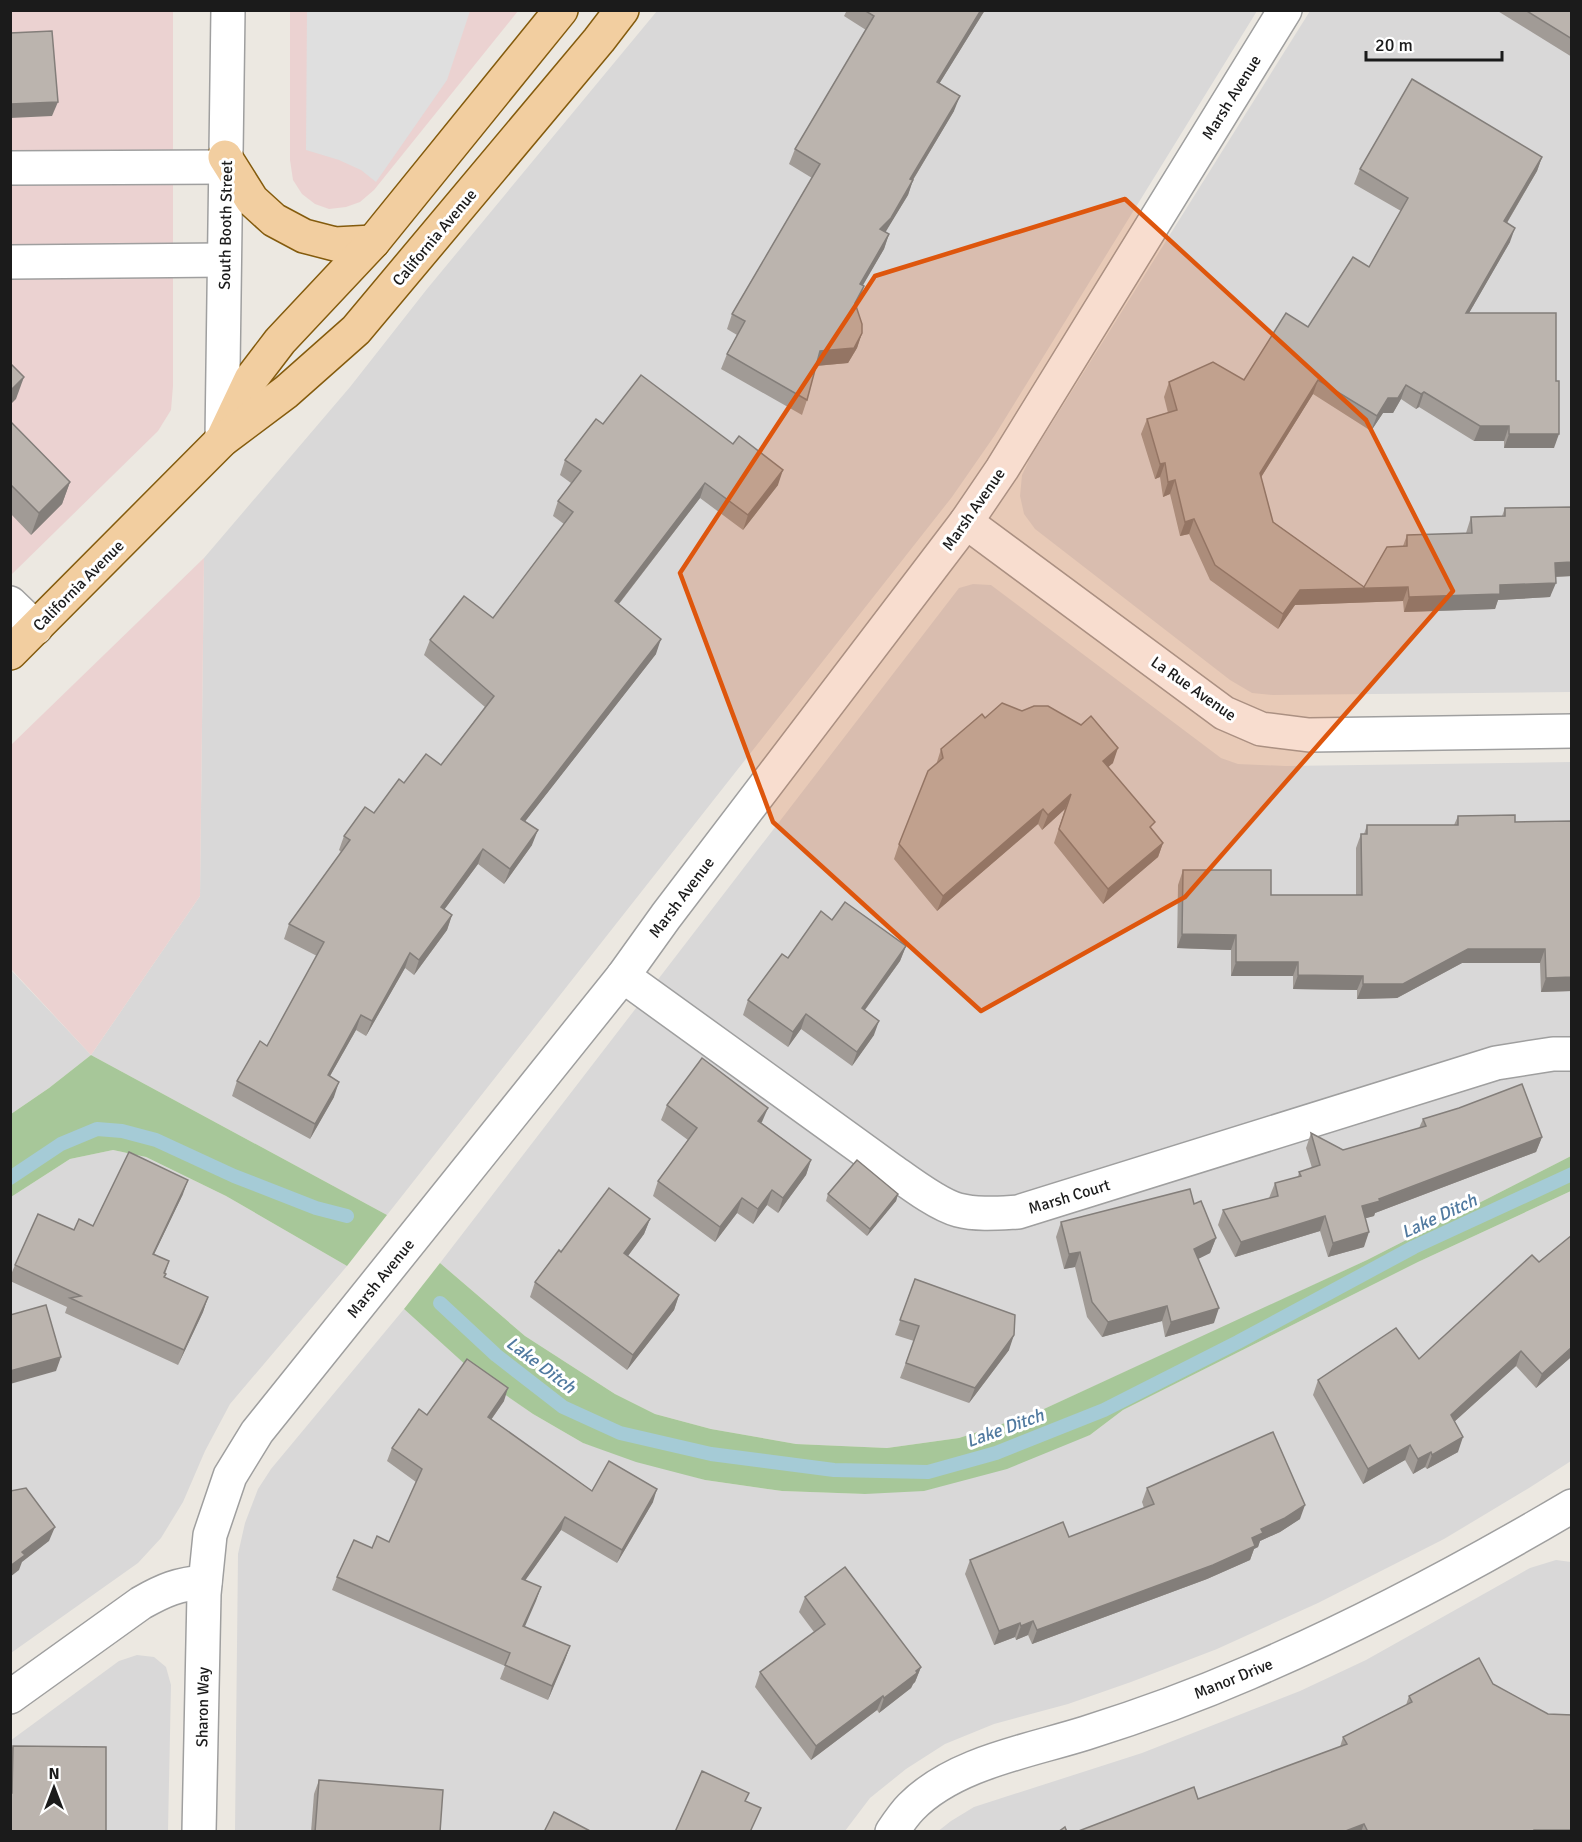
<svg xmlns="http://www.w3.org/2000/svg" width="1582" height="1842" font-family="Signika,sans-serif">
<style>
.residential{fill:#d9d8d8}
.commercial{fill:#ebd2d1}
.forest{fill:#a7c799}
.parking{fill:#dfdfdf}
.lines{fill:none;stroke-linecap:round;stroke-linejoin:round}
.stream{stroke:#a5cbd6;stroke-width:14}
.minor-casing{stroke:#9f9f9f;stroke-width:36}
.major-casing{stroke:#845b0d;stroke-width:36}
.minor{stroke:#fff;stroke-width:33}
.major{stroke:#f2cea0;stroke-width:33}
.wall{fill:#a19b96}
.shaded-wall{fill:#837e7a}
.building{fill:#bbb4ae;stroke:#837e7a;stroke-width:1.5}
.marked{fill:#de560d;fill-opacity:0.2;stroke:#de560d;stroke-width:4.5;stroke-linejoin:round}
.labels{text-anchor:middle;stroke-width:6;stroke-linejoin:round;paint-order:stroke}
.street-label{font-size:16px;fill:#1b1b1b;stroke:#fff}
.water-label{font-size:18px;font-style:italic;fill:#517aa0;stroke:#fff}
</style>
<rect width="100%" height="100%" fill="#ece8e1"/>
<!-- residential -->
<g class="residential">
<polygon points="657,11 1257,11 995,435 952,497 387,1215 91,1055 49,1088 11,1114 10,969 91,1055 200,896 204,558 350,387 427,289"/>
<polygon points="1310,11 1571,11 1571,692 1273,695 1252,693 1230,680 1035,529 1024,514 1020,496 1022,475 1030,458"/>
<polygon points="973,584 991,585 1221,758 1238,764 1286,766 1571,762 1571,1156 1367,1260 1215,1331 1033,1414 959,1438 887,1448 796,1444 711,1429 655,1414 615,1394 525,1336 440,1263 959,588"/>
<polygon points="113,1150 146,1157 226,1196 347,1266 230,1404 205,1451 183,1502 161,1538 138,1563 11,1653 11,1197 70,1159"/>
<polygon points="1571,1191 1571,1461 1529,1488 1444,1539 1318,1603 1217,1649 1131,1682 1068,1704 994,1724 945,1744 906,1769 870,1798 845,1831 235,1832 238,1554 245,1523 258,1489 271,1469 404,1309 478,1375 533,1414 583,1443 705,1480 782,1491 865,1494 1090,1435 1123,1410 1418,1262"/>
<polygon points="1556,1560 1571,1562 1571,1831 937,1832 951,1821 974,1807 1142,1753 1300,1691 1366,1660 1530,1568"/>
<polygon points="137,1655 154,1657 166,1667 171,1685 168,1831 11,1831 10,1741 119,1661"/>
</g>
<!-- commercial -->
<g class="commercial">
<polygon points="11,11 173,11 173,386 171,410 158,431 11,575"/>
<polygon points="290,11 518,11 374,190 360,202 346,207 329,209 315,204 302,194 293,180 290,160"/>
<polygon points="204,558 200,896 91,1055 11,969 11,745"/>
</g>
<!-- forest -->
<g class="forest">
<polygon points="91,1055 387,1215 347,1266 226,1196 146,1157 113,1150 70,1159 11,1197 11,1114 49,1088"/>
<polygon points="1571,1156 1571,1191 1418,1262 1123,1410 1090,1435 1007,1469 924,1491 865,1494 782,1491 705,1480 636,1462 583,1443 533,1414 478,1376 404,1309 440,1263 525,1336 615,1394 655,1414 711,1429 796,1444 887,1448 959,1438 1033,1414 1367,1260"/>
</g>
<!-- parking -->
<polygon class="parking" points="307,11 470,11 447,80 376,182 361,170 339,160 306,150"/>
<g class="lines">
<!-- stream -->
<g class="stream">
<polyline points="10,1178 61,1144 97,1129 122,1131 156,1140 234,1176 316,1208 347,1216"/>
<polyline points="440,1303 496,1355 563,1407 620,1433 711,1454 834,1470 928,1472 996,1453 1104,1410 1238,1342 1414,1247 1572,1174"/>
</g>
<defs>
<g id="minor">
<polyline points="10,168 225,167"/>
<polyline points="10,262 224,260"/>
<polyline points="222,440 228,10"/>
<polyline points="966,522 1224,713 1261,729 1309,735 1572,731"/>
<polyline points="10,603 36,628"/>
<path d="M623,976L890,1169C907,1181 938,1205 958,1210C977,1215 999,1213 1018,1212L1496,1063L1553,1054H1572"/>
<path d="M10,1697L141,1603C164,1590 178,1584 205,1582"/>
<polyline points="199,1832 204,1594 210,1535 230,1476 257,1432 623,976 666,916 966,522 1002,469 1285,10"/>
<path d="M892,1832C898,1823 904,1814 911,1807C954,1763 1029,1751 1086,1733C1140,1716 1195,1696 1248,1673C1360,1625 1467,1568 1572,1506"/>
</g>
<g id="major">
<polyline points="225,157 252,200 274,220 304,236 335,244 373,242"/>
<polyline points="224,436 251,379 280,341 373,242 561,10"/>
<polyline points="10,653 222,440 286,392 356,330 599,40 622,10"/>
</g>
</defs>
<!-- minor casing -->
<use href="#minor" class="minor-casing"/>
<!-- major casing -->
<use href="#major" class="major-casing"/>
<!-- minor -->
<use href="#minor" class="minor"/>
<!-- major -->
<use href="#major" class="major"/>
</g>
<!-- wall -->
<g class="wall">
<polygon points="847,10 985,10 939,84 954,111 913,180 908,195 885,232 889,234 884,249 862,286 859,301 856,306 862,333 857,348 848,363 816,366 807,400 802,415 721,369 727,354 737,335 727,329 732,314 812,178 789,164 795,149 866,30 844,16"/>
<polygon points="1496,10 1572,10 1572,57"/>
<polygon points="1542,157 1537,171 1507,223 1510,242 1469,313 1554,448 1504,448 1504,441 1474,441 1419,407 1416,409 1401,399 1393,413 1383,413 1371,431 1313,394 1261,477 1273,522 1364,587 1403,546 1407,535 1466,533 1471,517 1502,516 1505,508 1572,507 1572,576 1555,577 1550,597 1498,600 1495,609 1404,612 1403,601 1295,605 1278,629 1210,580 1189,534 1180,536 1170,494 1163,497 1160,477 1155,479 1141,434 1147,419 1168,413 1164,397 1169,382 1244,380 1308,327 1369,267 1401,211 1354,184 1360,169"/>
<polygon points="10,421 70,482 62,504 31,535 10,513"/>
<polygon points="603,424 778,485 743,530 700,498 619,604 656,654 525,821 532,845 504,884 478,864 444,910 452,915 447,930 414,975 405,968 366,1036 356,1030 330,1076 334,1097 310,1139 232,1096 237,1081 267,1046 317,956 284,939 289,924 341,852 339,850 344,836 374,813 404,783 441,765 485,707 424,655 430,640 493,618 564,524 553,516 558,501 571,483 560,475 565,460"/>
<polygon points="985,718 1113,763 1108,766 1152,830 1163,843 1158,857 1103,904 1054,843 1065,809 1042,830 1038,824 937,911 894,859 899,844 936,765 941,749"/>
<polygon points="1458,816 1515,822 1572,821 1572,991 1541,992 1540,963 1462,963 1397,998 1357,999 1357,990 1293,989 1293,976 1231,976 1231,950 1177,948 1178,885 1183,870 1271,895 1356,895 1356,848 1361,834 1364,834 1367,825 1454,825"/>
<polygon points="832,920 906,946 900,961 865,1010 874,1035 852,1066 801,1029 788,1047 743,1015 748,1000 788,958"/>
<polygon points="667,1105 762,1123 811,1160 806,1175 778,1213 767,1205 753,1224 737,1213 715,1242 653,1196 658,1181 688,1140 661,1120"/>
<polygon points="1423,1119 1542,1137 1536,1152 1375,1213 1374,1216 1365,1218 1364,1247 1328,1257 1320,1231 1235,1257 1218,1225 1223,1210 1269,1198 1275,1183 1298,1177 1299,1172 1312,1168 1306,1148 1311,1133 1343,1150 1419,1128"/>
<polygon points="183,1194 154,1254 169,1261 164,1278 208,1297 203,1312 178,1365 65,1313 67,1307 10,1281 10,1277 15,1265 74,1230 93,1226"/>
<polygon points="828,1194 898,1194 896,1201 867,1236 826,1201"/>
<polygon points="1194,1204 1216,1238 1210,1253 1198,1259 1214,1323 1165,1337 1162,1321 1102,1337 1087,1317 1075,1267 1064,1269 1056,1237 1061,1222"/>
<polygon points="650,1219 644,1234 628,1256 679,1295 674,1310 627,1370 530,1297 535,1282 561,1252"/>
<polygon points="1572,1235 1572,1361 1570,1358 1536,1388 1516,1366 1454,1422 1458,1452 1427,1469 1425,1467 1413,1474 1405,1460 1363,1484 1313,1395 1318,1380 1419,1359"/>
<polygon points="915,1279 1009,1350 969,1403 900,1378 914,1341 895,1335"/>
<polygon points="504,1401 491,1420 592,1491 653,1502 617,1563 561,1530 525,1580 541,1587 524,1627 570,1646 548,1700 500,1679 505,1666 332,1590 337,1577 372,1548 389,1542 416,1482 387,1461 392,1448 427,1415"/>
<polygon points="1147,1488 1300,1519 1280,1532 1260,1541 1258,1547 1254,1549 1250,1560 1207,1579 1032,1644 1028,1635 1016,1640 1015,1637 994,1645 965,1574 970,1560 1069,1537 1144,1508 1142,1502"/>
<polygon points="805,1597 921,1667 915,1682 913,1684 911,1688 879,1713 877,1710 811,1760 755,1687 760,1672 814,1632 799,1612"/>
<polygon points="1493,1684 1548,1714 1572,1832 1076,1832 1198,1799 1340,1747 1343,1737 1406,1705 1409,1696"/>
<polygon points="13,1746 106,1832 10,1832 10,1753"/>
<polygon points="319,1780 440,1832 311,1832 314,1794"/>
</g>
<!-- shaded-wall -->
<g class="shaded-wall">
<polygon points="981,10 985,10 931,97 937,82"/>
<polygon points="960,96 954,111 905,193 910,179"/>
<polygon points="58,102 52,116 10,118 10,104"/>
<polygon points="1542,157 1537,171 1499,236 1504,221"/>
<polygon points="913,180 908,195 885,233 880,229"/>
<polygon points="1515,228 1510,242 1461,327 1466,313"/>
<polygon points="889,234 884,249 855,299 860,284"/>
<polygon points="864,286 859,301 849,317 855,303"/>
<polygon points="862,333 857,348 848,363 815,366 820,351"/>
<polygon points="24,377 16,399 10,405 10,391"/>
<polygon points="1318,380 1313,394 1255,487 1260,473"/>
<polygon points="1406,385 1401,399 1393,413 1383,413 1371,431 1377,416 1388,398"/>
<polygon points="1424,392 1419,407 1416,409 1421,394"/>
<polygon points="1480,426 1509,426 1504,441 1474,441"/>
<polygon points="1509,434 1559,434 1554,448 1504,448"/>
<polygon points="1165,463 1160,477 1155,479 1160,464"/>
<polygon points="783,470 778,485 743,530 748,515"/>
<polygon points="1175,480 1170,494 1163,497 1168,482"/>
<polygon points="70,482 62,504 31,535 39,513"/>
<polygon points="705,483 700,498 610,615 615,601"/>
<polygon points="1194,519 1189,534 1180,536 1185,522"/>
<polygon points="1572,562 1572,576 1550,577 1555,563"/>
<polygon points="1556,583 1550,597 1498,600 1495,609 1404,612 1409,597 1500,585"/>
<polygon points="1408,587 1403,601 1295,605 1278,629 1283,614 1300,590"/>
<polygon points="661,639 656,654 516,833 521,819"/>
<polygon points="1118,748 1113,763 1098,776 1103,761"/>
<polygon points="1071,794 1065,809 1042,830 1048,815"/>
<polygon points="1043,809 1038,824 937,911 943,896"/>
<polygon points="538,830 532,845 504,884 510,869"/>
<polygon points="1163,843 1158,857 1103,904 1108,889"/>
<polygon points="483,849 478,864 435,922 441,907"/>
<polygon points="452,915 447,930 414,975 419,960"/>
<polygon points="1182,934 1236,935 1231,950 1177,948"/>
<polygon points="906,946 900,961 856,1022 862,1008"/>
<polygon points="1468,949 1545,949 1540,963 1462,963 1397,998 1357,999 1363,984"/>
<polygon points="410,953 405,968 366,1036 372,1021"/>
<polygon points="1236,962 1298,962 1293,976 1231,976"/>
<polygon points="1298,975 1363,976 1357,990 1293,989"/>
<polygon points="1572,977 1572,991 1541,992 1546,978"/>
<polygon points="806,1014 801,1029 788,1047 793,1032"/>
<polygon points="361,1015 356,1030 322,1090 328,1075"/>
<polygon points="879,1021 874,1035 852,1066 857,1052"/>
<polygon points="339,1082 334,1097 310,1139 315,1124"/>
<polygon points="768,1108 762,1122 753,1135 758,1121"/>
<polygon points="1542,1137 1536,1152 1375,1213 1374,1216 1356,1221 1362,1206"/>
<polygon points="811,1160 806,1175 778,1213 783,1198"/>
<polygon points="188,1180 183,1194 147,1269 153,1254"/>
<polygon points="772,1190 767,1205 753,1224 758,1209"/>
<polygon points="898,1194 896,1201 867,1236 870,1229"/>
<polygon points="742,1198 737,1213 715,1242 720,1227"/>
<polygon points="1325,1216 1320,1231 1235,1257 1241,1242"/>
<polygon points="650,1219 644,1234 619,1268 624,1253"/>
<polygon points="1369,1232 1364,1247 1328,1257 1333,1243"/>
<polygon points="1216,1238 1210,1253 1188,1264 1194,1249"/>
<polygon points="1080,1252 1075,1267 1064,1269 1069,1254"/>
<polygon points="679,1295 674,1310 627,1370 633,1355"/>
<polygon points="208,1297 203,1312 178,1365 184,1350"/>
<polygon points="1167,1306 1162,1321 1102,1337 1108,1322"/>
<polygon points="1219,1308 1214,1323 1165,1337 1171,1322"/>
<polygon points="1014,1335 1009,1350 969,1403 975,1388"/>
<polygon points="1572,1347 1572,1353 1570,1358 1536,1388 1542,1374"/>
<polygon points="1521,1351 1516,1366 1445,1430 1451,1415"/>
<polygon points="61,1357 56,1371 10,1384 10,1371"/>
<polygon points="508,1388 504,1401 483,1431 488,1417"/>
<polygon points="1463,1437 1458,1452 1427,1469 1432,1455"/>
<polygon points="1410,1445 1405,1460 1363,1484 1368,1469"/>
<polygon points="1431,1452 1425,1467 1413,1474 1418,1459"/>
<polygon points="657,1489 653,1502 617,1563 622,1550"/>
<polygon points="1305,1505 1300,1519 1280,1532 1260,1541 1258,1547 1254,1549 1250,1560 1207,1579 1032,1644 1037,1630 1252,1538 1261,1529"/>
<polygon points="565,1517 561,1530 517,1592 522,1579"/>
<polygon points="55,1527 49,1541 22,1562 19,1570 10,1577 10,1566 22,1552"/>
<polygon points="541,1587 536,1601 519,1640 523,1626"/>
<polygon points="1033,1621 1028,1635 1016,1640 1021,1626"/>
<polygon points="1020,1623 1015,1637 994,1645 999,1631"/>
<polygon points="570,1646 565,1660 548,1700 552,1686"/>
<polygon points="921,1667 915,1682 913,1684 911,1688 879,1713 884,1698"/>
<polygon points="883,1696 877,1710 811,1760 816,1746"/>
<polygon points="1364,1824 1361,1832 1343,1832"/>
<rect x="1534" y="1830" width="38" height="2"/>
</g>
<!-- building -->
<g class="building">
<polygon points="864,10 981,10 937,82 960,96 910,179 913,180 891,218 880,229 889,234 860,284 864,286 855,303 862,324 862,333 854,348 820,351 807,400 727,354 745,321 732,314 820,164 795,149 874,16"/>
<polygon points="1525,10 1572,10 1572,39"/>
<polygon points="52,31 58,102 10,104 10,33"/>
<polygon points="1412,79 1542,157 1504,221 1515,228 1466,313 1556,313 1556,381 1559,381 1559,434 1509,434 1509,426 1480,426 1424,392 1421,394 1406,385 1398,398 1388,398 1377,416 1318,380 1260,473 1273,522 1364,587 1387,547 1407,546 1407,535 1472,533 1471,517 1505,516 1505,508 1572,507 1572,562 1555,563 1556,583 1500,585 1500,594 1409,597 1408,587 1300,590 1283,614 1215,565 1194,519 1185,522 1175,480 1168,482 1165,463 1160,464 1147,419 1177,410 1169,382 1213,362 1244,380 1286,313 1308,327 1353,257 1369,267 1408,198 1360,169"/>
<polygon points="10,363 24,377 10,391"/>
<polygon points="641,375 733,444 739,436 783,470 748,515 705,483 615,601 661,639 521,819 538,830 510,869 483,849 441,907 452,915 419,960 410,953 372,1021 361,1015 328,1075 339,1082 315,1124 237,1081 260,1041 267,1046 324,942 289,924 350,840 344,836 365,807 374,813 399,779 404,783 426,754 441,765 494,696 430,640 464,596 493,618 573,512 558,501 581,471 565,460 596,419 603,424"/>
<polygon points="10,421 70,482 39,513 10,484"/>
<polygon points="1002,703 1022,711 1034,706 1048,706 1081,725 1091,716 1118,748 1103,761 1155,822 1150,827 1163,843 1108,889 1059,829 1071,794 1048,815 1043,809 943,896 899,844 928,771 943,758 941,749 982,714 985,718"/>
<polygon points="1515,815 1515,822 1572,821 1572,977 1546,978 1545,949 1468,949 1403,984 1363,984 1363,976 1298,975 1298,962 1236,962 1236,935 1182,934 1183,870 1271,870 1271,895 1362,895 1361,834 1367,834 1367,825 1458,825 1458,816"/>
<polygon points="845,902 906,946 862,1008 879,1021 857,1052 806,1014 793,1032 748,1000 782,954 788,958 821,911 832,920"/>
<polygon points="702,1058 768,1108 758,1121 811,1160 783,1198 772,1190 758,1209 742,1198 720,1227 658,1181 697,1128 667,1105"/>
<polygon points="1522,1084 1542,1137 1379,1199 1380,1201 1362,1206 1369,1232 1333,1243 1325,1216 1241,1242 1223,1210 1278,1196 1275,1183 1301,1176 1299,1172 1320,1165 1311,1133 1343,1150 1426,1126 1423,1119 1459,1108"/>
<polygon points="129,1152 188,1180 153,1254 169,1261 164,1273 166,1274 164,1277 208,1297 184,1350 70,1298 81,1296 15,1265 38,1214 74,1230 79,1219 93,1226"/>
<polygon points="857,1160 898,1194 870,1229 828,1194"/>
<polygon points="609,1188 650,1219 624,1253 679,1295 633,1355 535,1282 559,1250 561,1252"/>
<polygon points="1190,1189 1194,1204 1201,1201 1216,1238 1194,1249 1219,1308 1171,1322 1167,1306 1108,1322 1092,1302 1080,1252 1069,1254 1061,1222"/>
<polygon points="1572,1235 1572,1347 1542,1374 1521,1351 1451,1415 1463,1437 1432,1455 1431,1452 1418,1459 1410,1445 1368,1469 1318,1380 1396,1328 1419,1359 1532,1255 1539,1262"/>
<polygon points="915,1279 1015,1315 1014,1335 975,1388 906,1363 919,1326 900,1320"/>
<polygon points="46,1305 61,1357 10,1371 10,1315"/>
<polygon points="467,1359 508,1388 488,1417 592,1491 609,1461 657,1489 622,1550 565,1517 522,1579 541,1587 523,1626 570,1646 552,1686 505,1665 510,1653 337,1577 354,1540 372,1548 377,1536 389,1542 422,1469 392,1448 419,1409 427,1415"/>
<polygon points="1273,1432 1305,1505 1285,1518 1261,1529 1263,1533 1252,1538 1255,1546 1213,1565 1037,1630 1033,1621 1021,1626 1020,1623 999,1631 970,1560 1063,1522 1069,1537 1154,1504 1147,1488"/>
<polygon points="26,1488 55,1527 22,1552 25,1555 10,1566 10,1491"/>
<polygon points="845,1567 921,1667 916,1671 917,1673 884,1698 883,1696 816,1746 760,1672 825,1624 805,1597"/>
<polygon points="1479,1658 1493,1684 1548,1714 1572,1715 1572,1830 1534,1830 1534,1832 1368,1832 1364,1824 1343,1832 1076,1832 1194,1787 1198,1799 1347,1744 1343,1737 1412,1702 1409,1696"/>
<polygon points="13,1746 106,1747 106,1832 10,1832 10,1793 12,1793"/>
<polygon points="702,1771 749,1793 745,1801 761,1808 750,1832 675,1832"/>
<polygon points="319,1780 443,1790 440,1832 315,1832"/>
<polygon points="554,1812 592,1832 544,1832"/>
<polygon points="1065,1827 1067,1832 1058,1832"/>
</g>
<!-- marked area -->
<path class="marked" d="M1125,199L1366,420L1453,591L1185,897L981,1011L773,822L680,573L875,276Z"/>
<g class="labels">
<!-- street labels -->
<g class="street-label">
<text transform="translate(1231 97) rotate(-58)" y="6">Marsh Avenue</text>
<text transform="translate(225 225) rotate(-89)" y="6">South Booth Street</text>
<text transform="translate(434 237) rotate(-50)" y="6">California Avenue</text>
<text transform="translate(973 509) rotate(-55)" y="6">Marsh Avenue</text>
<text transform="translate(78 585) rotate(-45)" y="6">California Avenue</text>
<text transform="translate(1194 688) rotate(35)" y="6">La Rue Avenue</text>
<text transform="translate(681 897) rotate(-53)" y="6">Marsh Avenue</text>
<text transform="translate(1069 1196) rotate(-17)" y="6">Marsh Court</text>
<text transform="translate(380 1278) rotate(-51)" y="6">Marsh Avenue</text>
<text transform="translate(1233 1678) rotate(-22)" y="6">Manor Drive</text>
<text transform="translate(202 1707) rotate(-89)" y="6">Sharon Way</text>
</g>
<!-- water labels -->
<g class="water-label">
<text transform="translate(1439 1216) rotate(-25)" y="6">Lake Ditch</text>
<text transform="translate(541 1365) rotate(37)" y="6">Lake Ditch</text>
<text transform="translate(1005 1428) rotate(-20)" y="6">Lake Ditch</text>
</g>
</g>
<!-- border -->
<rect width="1582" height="1842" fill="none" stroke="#1b1b1b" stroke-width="24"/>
<!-- north arrow -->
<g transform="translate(54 1788)" stroke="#ffffff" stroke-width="4.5" paint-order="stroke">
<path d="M0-4.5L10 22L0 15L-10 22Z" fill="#1b1b1b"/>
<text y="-9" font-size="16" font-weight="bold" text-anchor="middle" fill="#1b1b1b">N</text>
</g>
<!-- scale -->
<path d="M1366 51v9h136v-9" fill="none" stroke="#1b1b1b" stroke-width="3"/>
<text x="1375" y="51" font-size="18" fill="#1b1b1b" stroke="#ffffff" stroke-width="4.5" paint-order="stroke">20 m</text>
</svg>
